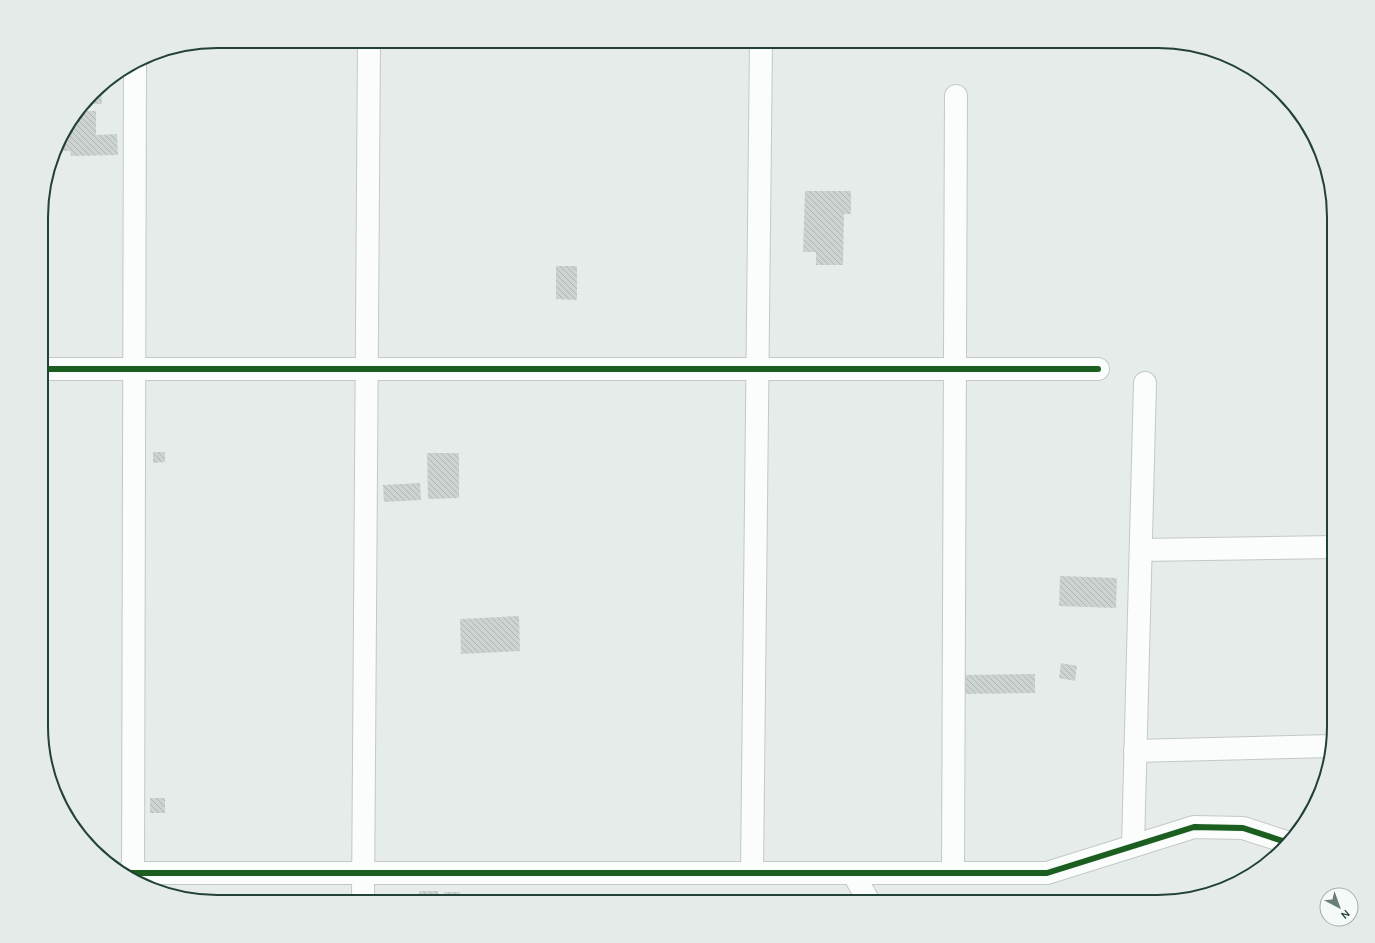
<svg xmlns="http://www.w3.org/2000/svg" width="1375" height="943" font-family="Karla,sans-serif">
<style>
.building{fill:url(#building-back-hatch)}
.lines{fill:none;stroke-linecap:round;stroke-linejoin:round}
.street-casing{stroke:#c3c9c6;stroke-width:24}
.street{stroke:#fbfcfc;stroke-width:22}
.cycleway-casing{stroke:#f5faf8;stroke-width:8}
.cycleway{stroke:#1b5e20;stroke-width:6}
.rim{fill:none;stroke:#224139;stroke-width:2}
</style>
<defs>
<pattern id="building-back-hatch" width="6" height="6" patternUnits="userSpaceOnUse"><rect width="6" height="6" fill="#cdd3d1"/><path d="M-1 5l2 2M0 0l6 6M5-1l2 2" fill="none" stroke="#b0b6b4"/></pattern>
</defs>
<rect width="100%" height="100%" fill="#e6ece9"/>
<!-- building -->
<g class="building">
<polygon points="101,85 102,104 86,104 92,96"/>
<polygon points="81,111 96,111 96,135 117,134 118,155 71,156 70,151 56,151 59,139"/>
<polygon points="805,191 851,191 851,214 844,214 843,265 816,265 816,252 803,252"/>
<polygon points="556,266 577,266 577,300 556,299"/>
<polygon points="153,452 165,452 165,462 153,463"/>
<polygon points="427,453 459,453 459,498 428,499"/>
<polygon points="420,483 421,500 384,502 383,485"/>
<polygon points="1060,576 1117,578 1116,608 1059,606"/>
<polygon points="519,616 520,651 461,654 460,619"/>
<polygon points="1061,663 1077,666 1075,681 1059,678"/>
<polygon points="1035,674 1035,693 963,694 963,675"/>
<rect x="150" y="798" width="15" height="15"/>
<rect x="419" y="891" width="19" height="11"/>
<rect x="444" y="892" width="16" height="10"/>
</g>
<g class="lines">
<defs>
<g id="street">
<polyline points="42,369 1098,369"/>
<polyline points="1141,550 1334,547"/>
<polyline points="1135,751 1332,746"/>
<polyline points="1133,846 1145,383"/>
<polyline points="125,873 1047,873 1194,827 1243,828 1286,842"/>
<polyline points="752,873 761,41"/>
<polyline points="853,873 869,902"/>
<polyline points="953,873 956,96"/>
<polyline points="133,878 135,64"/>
<polyline points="363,902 369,41"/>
</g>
</defs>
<!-- street casing -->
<use href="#street" class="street-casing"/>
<!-- street -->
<use href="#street" class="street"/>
<defs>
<g id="cycleway">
<polyline points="42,369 1098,369"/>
<polyline points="125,873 1047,873 1194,827 1243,828 1286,842"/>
</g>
</defs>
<!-- cycleway casing -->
<use href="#cycleway" class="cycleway-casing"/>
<!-- cycleway -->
<use href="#cycleway" class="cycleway"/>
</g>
<!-- crop -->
<path d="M0 0H1375V943H0ZM217 48H1158A169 169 0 0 1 1327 217V726A169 169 0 0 1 1158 895H217A169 169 0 0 1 48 726V217A169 169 0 0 1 217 48Z" fill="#e4ebe9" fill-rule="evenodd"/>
<path class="rim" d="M217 48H1158A169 169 0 0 1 1327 217V726A169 169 0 0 1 1158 895H217A169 169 0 0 1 48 726V217A169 169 0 0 1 217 48Z"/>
<!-- north arrow -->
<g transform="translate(1339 907) rotate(139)"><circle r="19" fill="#f5faf8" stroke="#a1b0ac"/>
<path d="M0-3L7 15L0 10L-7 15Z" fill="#677d77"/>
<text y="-6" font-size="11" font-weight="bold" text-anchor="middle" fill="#224139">N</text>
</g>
</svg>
